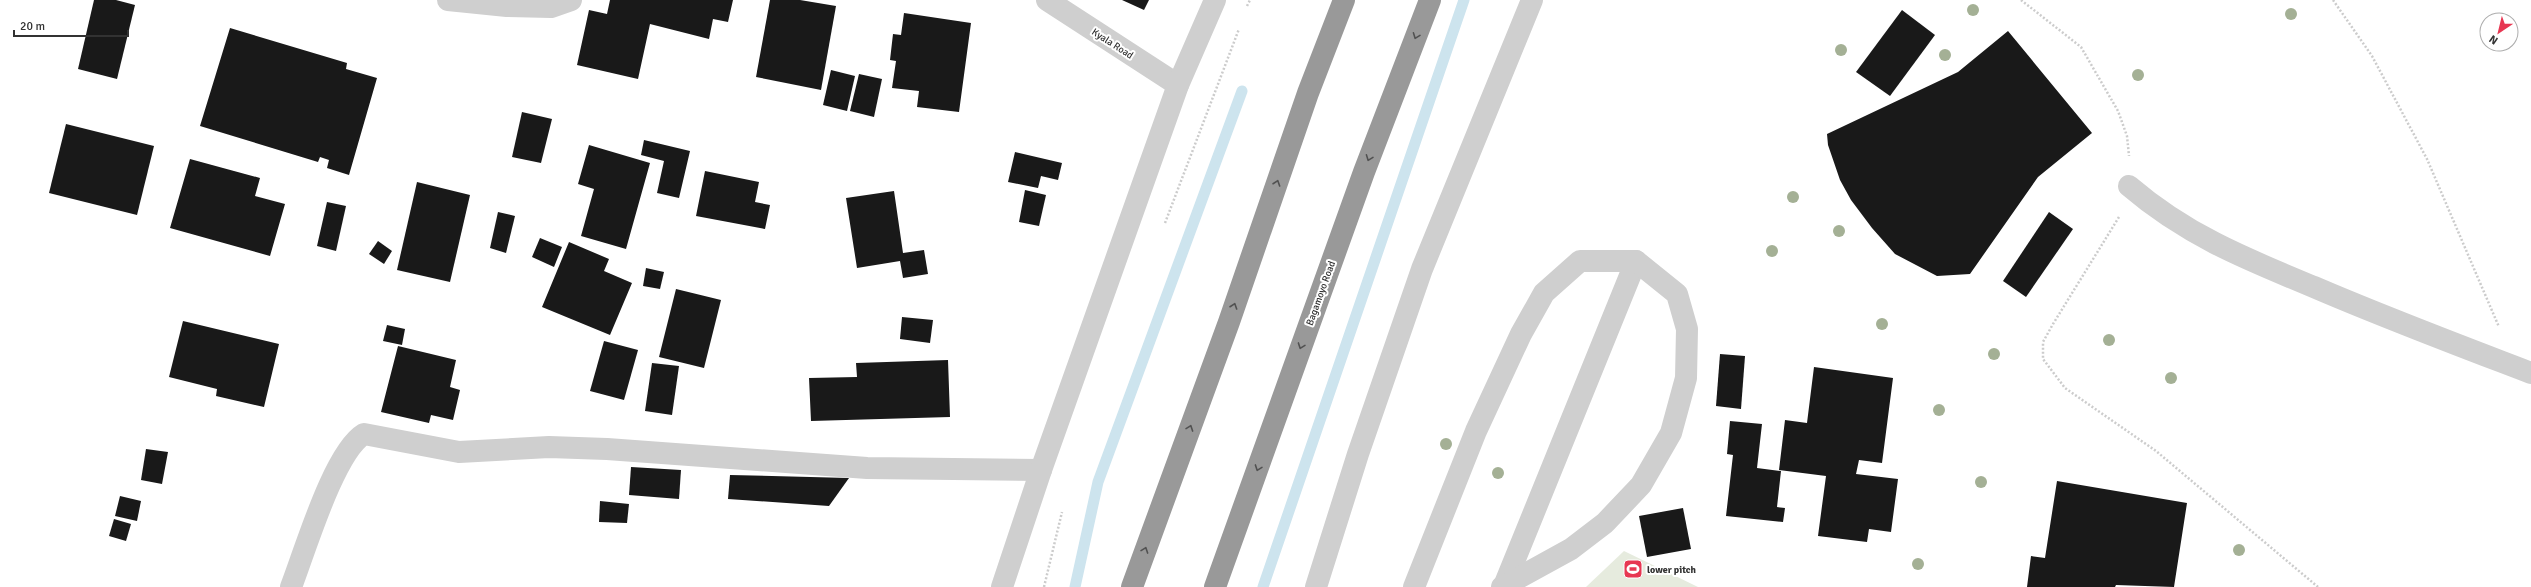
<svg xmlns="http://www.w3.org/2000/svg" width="2531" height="587" font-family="Signika,sans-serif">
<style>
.green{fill:#e6ebde}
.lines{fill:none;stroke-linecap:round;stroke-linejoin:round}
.stream{stroke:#cde4ee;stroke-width:11}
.building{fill:#191919}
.path{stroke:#ccc;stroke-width:2.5;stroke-dasharray:2 2;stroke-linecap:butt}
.minor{stroke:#cfcfcf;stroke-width:22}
.highway{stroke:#999;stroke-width:22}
.tree{fill:#a4b095}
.oneway{stroke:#515151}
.labels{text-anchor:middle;stroke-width:4;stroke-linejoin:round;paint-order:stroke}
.street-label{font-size:10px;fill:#323232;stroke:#fff}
.poi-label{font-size:10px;font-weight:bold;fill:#323232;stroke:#fff;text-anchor:start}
</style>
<rect width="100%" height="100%" fill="#fff"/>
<!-- green -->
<polygon class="green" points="1624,551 1698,587 1586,587"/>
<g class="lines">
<!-- stream -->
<g class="stream">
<polyline points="1075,587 1098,482 1242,91"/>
<polyline points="1263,587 1464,0"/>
</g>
</g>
<!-- building -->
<g class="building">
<polygon points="94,0 116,0 135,5 117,79 78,69"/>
<polygon points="610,0 733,0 728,22 713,19 709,39 650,24 638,79 577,65 589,10 607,14"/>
<polygon points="770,0 800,0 836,6 821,90 756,77"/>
<polygon points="1122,0 1149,0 1144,10"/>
<polygon points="1902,10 1935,35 1890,96 1856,72"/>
<polygon points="904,13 971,23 959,112 917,107 919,91 892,88 896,61 890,60 893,34 901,35"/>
<polygon points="230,28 347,63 346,69 377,78 349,175 327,168 329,160 320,157 318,162 200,126"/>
<polygon points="2008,31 2092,133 2038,177 1970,274 1937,276 1895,254 1872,228 1851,200 1840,180 1828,145 1827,134 1958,72"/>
<polygon points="831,70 855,76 847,111 823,105"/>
<polygon points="859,74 882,79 874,117 850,111"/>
<polygon points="522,112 552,119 541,163 512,157"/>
<polygon points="66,124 154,146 137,215 49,193"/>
<polygon points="644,140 690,151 679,198 657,193 664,161 641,155"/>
<polygon points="589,145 650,163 626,249 581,236 594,189 578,184"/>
<polygon points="1015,152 1062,163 1058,180 1041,176 1038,188 1008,182"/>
<polygon points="190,159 260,178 255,196 285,204 270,256 170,228"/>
<polygon points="705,171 759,182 755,202 770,205 765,229 696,216"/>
<polygon points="417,182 470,195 450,282 397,270"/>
<polygon points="1025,190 1046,195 1039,226 1019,222"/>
<polygon points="894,191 903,253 924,250 928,274 903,278 900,261 857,268 846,198"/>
<polygon points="327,202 346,206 336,251 317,246"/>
<polygon points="498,212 515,216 506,253 490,248"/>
<polygon points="2049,212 2073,229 2026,297 2003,281"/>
<polygon points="540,238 562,247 554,267 532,257"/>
<polygon points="378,241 392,251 384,264 369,254"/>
<polygon points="569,242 609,259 604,271 632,283 610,335 542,307"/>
<polygon points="646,268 664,272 660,289 643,286"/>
<polygon points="676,289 721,300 704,368 659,357"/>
<polygon points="902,317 933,320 930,343 900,339"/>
<polygon points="183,321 279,344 264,407 216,396 217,389 169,377"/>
<polygon points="387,325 405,329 402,345 383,341"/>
<polygon points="604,341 638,350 624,400 590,391"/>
<polygon points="398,346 456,360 450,387 460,390 453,420 431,415 429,423 381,412"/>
<polygon points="1720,354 1745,356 1741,409 1716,406"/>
<polygon points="948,360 950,417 811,421 809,378 857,377 856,363"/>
<polygon points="652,363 679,366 672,415 645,411"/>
<polygon points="1814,367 1893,378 1882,463 1859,460 1856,474 1898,479 1891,532 1869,529 1867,542 1818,536 1826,476 1779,470 1785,420 1807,423"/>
<polygon points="1730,421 1762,424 1757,468 1781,471 1777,507 1785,508 1783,522 1726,516 1733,455 1727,454"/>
<polygon points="146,449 168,452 162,484 141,480"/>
<polygon points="631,467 681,470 679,499 629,495"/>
<polygon points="730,475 849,478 829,506 728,499"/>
<polygon points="2057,481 2187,503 2174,587 2116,585 2115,587 2027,587 2031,556 2045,558"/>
<polygon points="120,496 141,501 137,521 115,516"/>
<polygon points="600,501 629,504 627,523 599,522"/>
<polygon points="1683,508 1691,549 1647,557 1639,516"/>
<polygon points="114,519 131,524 126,541 109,536"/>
</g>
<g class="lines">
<!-- path -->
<g class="path">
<polyline points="2021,0 2081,47 2118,111 2127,136 2129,156"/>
<polyline points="2333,0 2372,56 2427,159 2499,327"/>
<polyline points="1247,6 1250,0"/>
<polyline points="2119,217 2053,324 2043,342 2043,359 2065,388 2156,451 2318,587"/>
<polyline points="1165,223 1239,29"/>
<polyline points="1044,587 1062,512"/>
</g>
<!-- minor -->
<g class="minor">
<polyline points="448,0 507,6 551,7 571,0"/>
<polyline points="1047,0 1178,85"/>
<path d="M2129,186C2186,235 2246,259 2314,287C2386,318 2458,345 2531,373"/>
<polyline points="1504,586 1636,261"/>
<path d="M291,587C305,551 334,452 364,434L459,452L549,447L607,449L867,468L1041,470"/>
<polyline points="1002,587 1041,470 1178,85 1215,0"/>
<polyline points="1316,587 1358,454 1422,269 1532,0"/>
<polyline points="1414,587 1476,431 1521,334 1544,293 1580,261 1636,261 1677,294 1687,329 1686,378 1671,433 1641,485 1605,523 1571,549 1502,587"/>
</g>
<!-- highway -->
<g class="highway">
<polyline points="1132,587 1229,322 1308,93 1344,0"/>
<polyline points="1215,587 1364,172 1430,0"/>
</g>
</g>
<!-- trees -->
<g class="tree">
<circle cx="1973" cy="10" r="6"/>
<circle cx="2291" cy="14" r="6"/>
<circle cx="1841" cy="50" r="6"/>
<circle cx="1945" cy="55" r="6"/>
<circle cx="2138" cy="75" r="6"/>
<circle cx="1793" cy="197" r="6"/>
<circle cx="1839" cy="231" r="6"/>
<circle cx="1772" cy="251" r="6"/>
<circle cx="1882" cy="324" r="6"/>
<circle cx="2109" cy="340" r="6"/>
<circle cx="1994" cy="354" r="6"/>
<circle cx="2171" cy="378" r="6"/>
<circle cx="1939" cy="410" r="6"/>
<circle cx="1446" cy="444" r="6"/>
<circle cx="1498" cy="473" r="6"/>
<circle cx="1981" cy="482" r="6"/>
<circle cx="2239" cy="550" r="6"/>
<circle cx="1918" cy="564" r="6"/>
</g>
<!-- one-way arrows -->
<defs><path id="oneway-chevron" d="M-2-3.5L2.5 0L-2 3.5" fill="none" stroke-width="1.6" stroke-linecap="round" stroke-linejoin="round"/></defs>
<g class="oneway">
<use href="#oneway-chevron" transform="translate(1416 36) rotate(111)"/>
<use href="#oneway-chevron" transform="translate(1369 158) rotate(111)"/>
<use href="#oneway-chevron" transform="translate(1277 183) rotate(-71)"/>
<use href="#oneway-chevron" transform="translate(1234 306) rotate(-71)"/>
<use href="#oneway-chevron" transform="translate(1301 346) rotate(110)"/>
<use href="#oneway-chevron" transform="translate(1190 428) rotate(-70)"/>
<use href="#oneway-chevron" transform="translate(1258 468) rotate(110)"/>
<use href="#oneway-chevron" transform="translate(1145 550) rotate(-70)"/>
</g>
<!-- icons -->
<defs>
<symbol id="stadium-square" viewBox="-11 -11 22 22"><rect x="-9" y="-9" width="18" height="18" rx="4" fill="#e73752" stroke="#fff"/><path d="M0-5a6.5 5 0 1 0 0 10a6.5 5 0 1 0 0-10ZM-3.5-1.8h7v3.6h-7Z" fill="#fff"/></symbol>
</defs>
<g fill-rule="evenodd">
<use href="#stadium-square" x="1622" y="558" width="22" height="22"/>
</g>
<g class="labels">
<!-- street labels -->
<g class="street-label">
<text transform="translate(1113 43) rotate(33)" y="4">Kyala Road</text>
<text transform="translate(1320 293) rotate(-70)" y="4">Bagamoyo Road</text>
</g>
<!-- poi labels -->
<g class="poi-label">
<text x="1647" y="573">lower pitch</text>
</g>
</g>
<!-- north arrow -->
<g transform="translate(2499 32) rotate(215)"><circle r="19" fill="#ffffff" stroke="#adadad"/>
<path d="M0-3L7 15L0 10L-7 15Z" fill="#e73752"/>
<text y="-6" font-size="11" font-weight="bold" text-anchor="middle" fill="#323232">N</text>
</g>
<!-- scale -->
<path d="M14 30v6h114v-6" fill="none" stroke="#323232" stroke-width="2"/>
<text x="20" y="30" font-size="12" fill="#323232" stroke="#ffffff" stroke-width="3" paint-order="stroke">20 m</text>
</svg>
